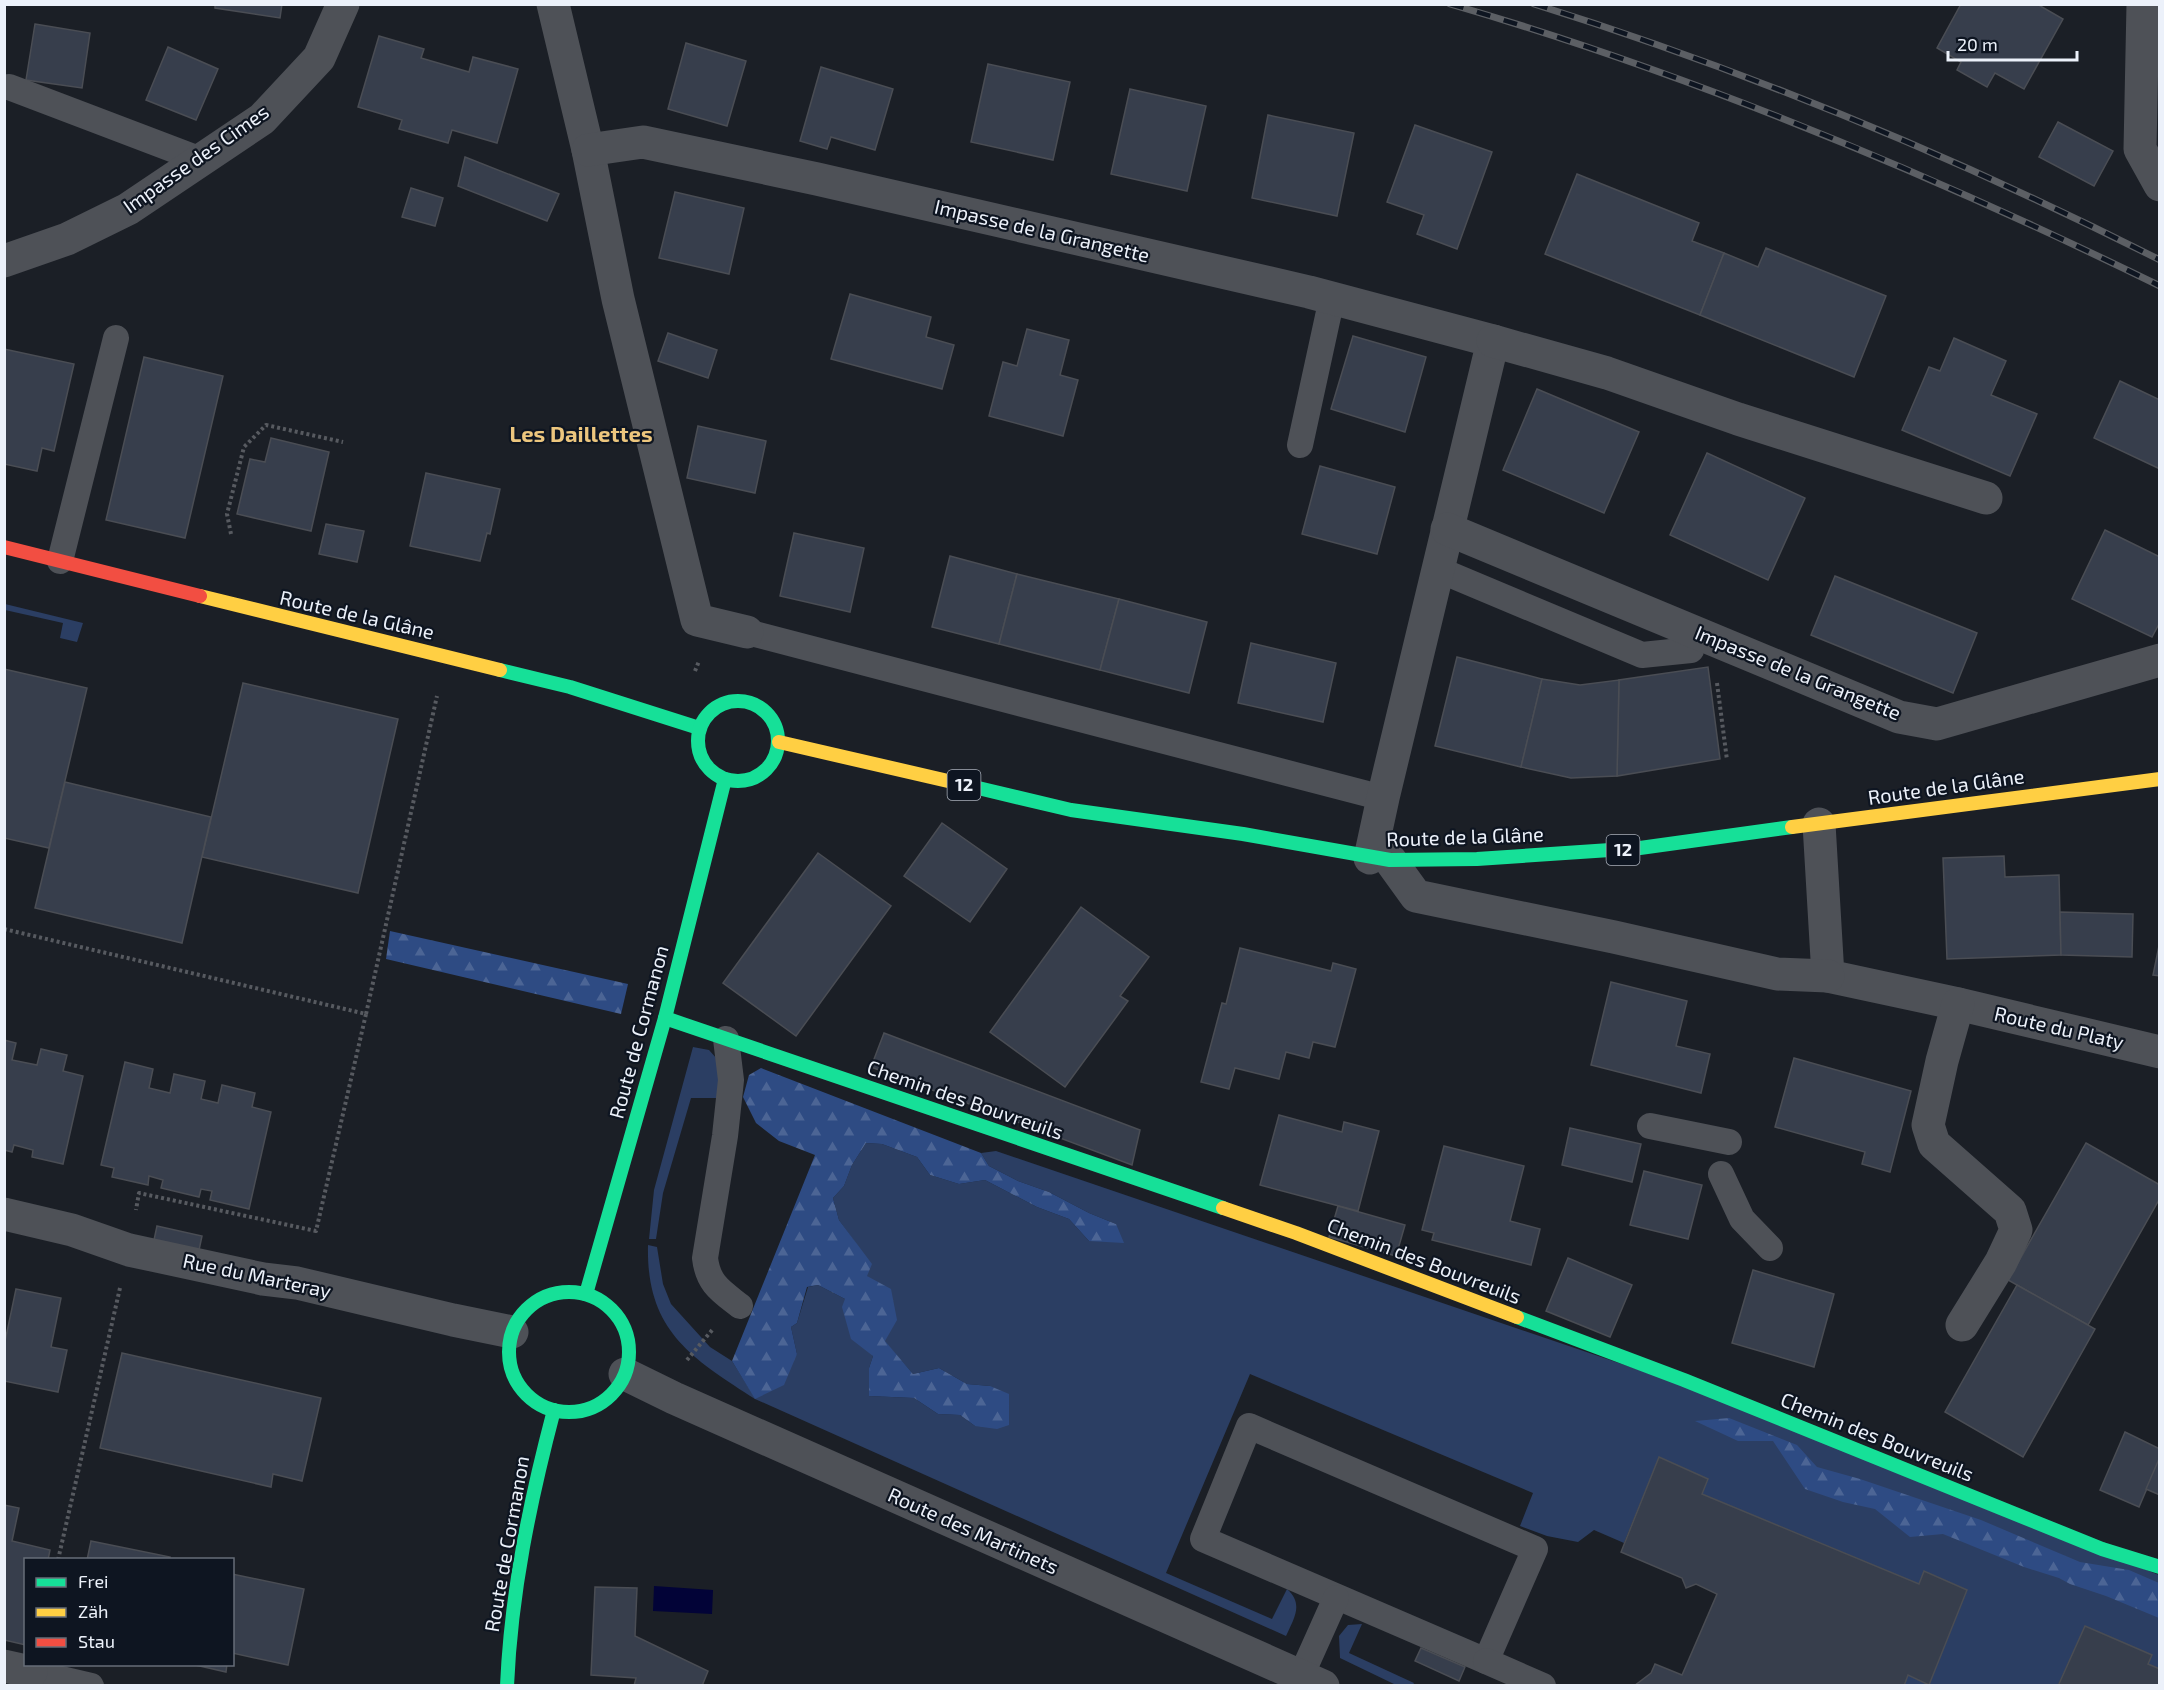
<svg xmlns="http://www.w3.org/2000/svg" width="2164" height="1690" font-family="'Exo 2',sans-serif">
<style>
.green{fill:#2b3e63}
.forest{fill:url(#forest-firs)}
.water{fill:#020337}
.building{fill:#373e4c;stroke:#4a4d54;stroke-width:1.5}
.lines{fill:none;stroke-linecap:round;stroke-linejoin:round}
.path{stroke:#575a60;stroke-width:4;stroke-dasharray:3 3;stroke-linecap:butt}
.lane{stroke:#4e5157;stroke-width:26}
.street{stroke:#4e5157;stroke-width:33}
.fast{stroke:#16e098;stroke-width:14}
.slow{stroke:#ffcf43;stroke-width:14}
.jam{stroke:#f24e42;stroke-width:14}
.rail-casing{stroke:#5c5f64;stroke-width:7}
.rail{stroke:#0e1521;stroke-width:4.5;stroke-dasharray:14;stroke-linecap:butt}
.labels{text-anchor:middle;stroke-width:4.5;stroke-linejoin:round;paint-order:stroke}
.shield{fill:#0e1521;stroke:#a9afb9;stroke-width:1.5}
.shield-label{font-size:18px;font-weight:bold;fill:#ecf1fa}
.street-label{font-size:20px;fill:#ecf1fa;stroke:#0e1521}
.quarter-label{font-size:22px;font-weight:bold;fill:#ecc67e;stroke:#0e1521}
</style>
<defs>
<pattern id="forest-firs" width="22" height="20" patternUnits="userSpaceOnUse" patternTransform="scale(1.5)"><rect width="22" height="20" fill="#2e4b83"/><path d="M5 1l3.5 6h-7zM16 11l3.5 6h-7z" fill="#4c6595"/></pattern>
</defs>
<rect width="100%" height="100%" fill="#1b1f26"/>
<!-- green -->
<g class="green">
<polygon points="5,604 83,623 77,642 60,638 63,623 5,610"/>
<polygon points="693,1047 709,1050 717,1059 721,1098 691,1098 663,1193 656,1239 649,1239 654,1190"/>
<path d="M866,1143L882,1144L917,1157L930,1175L959,1184L985,1180L1037,1207L1069,1219L1089,1241L1116,1224L1089,1213L1049,1192L1018,1181L989,1166L981,1153L996,1151L1660,1377L2159,1575V1669L2148,1664L2151,1655L2085,1626L2058,1685H1904L1908,1675L1929,1684L1967,1590L1924,1571L1919,1584L1702,1494L1708,1479L1659,1457L1624,1543L1594,1530L1578,1542L1547,1536L1520,1526L1533,1493L1250,1374L1166,1573L1272,1619L1287,1589C1304,1604 1294,1618 1286,1636L755,1399C690,1357 646,1330 648,1245L657,1247L663,1284L671,1304L710,1347L732,1361L755,1398L797,1354L791,1327L797,1323L808,1287L818,1285L845,1299L873,1356L869,1368V1396L914,1398L938,1414L960,1415L975,1426L990,1386L967,1384L939,1368L913,1374L884,1341L867,1276L855,1242L839,1220L833,1198L844,1186L852,1165Z"/>
<polygon points="1362,1624 1349,1653 1414,1683 1413,1685 1396,1685 1340,1658 1339,1636 1348,1625"/>
</g>
<!-- forest -->
<g class="forest">
<polygon points="390,931 628,984 621,1014 386,959"/>
<polygon points="761,1068 981,1153 989,1166 1018,1181 1049,1192 1089,1213 1116,1224 1124,1243 1089,1241 1069,1219 1037,1207 985,1180 959,1184 930,1175 917,1157 882,1144 866,1143 852,1165 844,1186 833,1198 839,1220 872,1264 867,1276 891,1289 897,1320 885,1341 913,1374 939,1368 967,1384 990,1386 1009,1394 1009,1425 997,1429 975,1426 960,1415 938,1414 914,1398 869,1396 869,1368 873,1356 851,1339 842,1307 845,1299 818,1285 807,1287 797,1323 791,1327 797,1354 784,1385 755,1399 732,1361 815,1155 779,1141 756,1123 743,1097 749,1075"/>
<polygon points="1729,1418 1797,1445 1817,1467 1860,1479 1981,1520 2080,1562 2129,1570 2159,1583 2159,1618 2106,1596 2070,1584 2059,1578 2024,1567 1943,1534 1910,1537 1875,1509 1843,1502 1805,1489 1773,1441 1738,1441 1695,1421"/>
</g>
<!-- water -->
<polygon class="water" points="654,1586 713,1590 712,1614 653,1611"/>
<!-- building -->
<g class="building">
<polygon points="215,4 282,4 280,18 215,8"/>
<polygon points="1961,4 2037,4 2063,19 2024,89 1995,73 1987,87 1957,70 1961,62 1937,48"/>
<polygon points="35,24 90,33 82,88 26,80"/>
<polygon points="379,36 424,49 421,58 469,72 473,57 518,69 497,143 452,130 448,143 399,129 402,120 358,107"/>
<polygon points="686,43 746,61 727,126 668,109"/>
<polygon points="168,47 218,69 196,120 146,100"/>
<polygon points="988,64 1070,82 1053,160 971,142"/>
<polygon points="821,67 893,89 875,150 831,137 827,149 800,141"/>
<polygon points="1130,89 1206,106 1187,191 1111,174"/>
<polygon points="1268,115 1354,133 1337,216 1252,198"/>
<polygon points="2058,122 2113,151 2094,186 2039,157"/>
<polygon points="1415,125 1492,152 1457,249 1417,234 1424,215 1387,202"/>
<polygon points="465,157 559,194 547,221 458,186"/>
<polygon points="1577,174 1699,223 1692,241 1724,253 1700,315 1545,254"/>
<polygon points="411,188 443,198 435,226 402,217"/>
<polygon points="675,192 744,208 729,274 659,258"/>
<polygon points="1766,248 1886,296 1854,377 1700,315 1724,253 1758,267"/>
<polygon points="850,294 931,317 926,337 954,345 942,389 831,359"/>
<polygon points="1027,329 1069,340 1060,375 1078,380 1063,436 989,416 1003,362 1017,366"/>
<polygon points="668,333 717,350 708,378 658,361"/>
<polygon points="1353,336 1426,357 1405,432 1331,409"/>
<polygon points="1954,338 2006,361 1991,395 2037,414 2010,476 1902,430 1929,367 1940,371"/>
<polygon points="4,349 74,364 54,451 42,448 37,471 4,464"/>
<polygon points="144,357 223,376 185,538 106,520"/>
<polygon points="2120,381 2160,400 2160,469 2094,438"/>
<polygon points="1537,389 1639,432 1604,513 1503,470"/>
<polygon points="698,426 766,441 755,493 687,478"/>
<polygon points="271,438 329,452 311,531 237,514 250,459 265,462"/>
<polygon points="1707,453 1805,498 1768,580 1670,535"/>
<polygon points="1320,466 1395,487 1377,554 1302,534"/>
<polygon points="426,473 500,489 490,534 487,533 480,561 410,546"/>
<polygon points="326,524 364,531 357,562 319,554"/>
<polygon points="2105,530 2160,557 2160,622 2152,637 2072,599"/>
<polygon points="794,533 864,548 850,612 780,596"/>
<polygon points="950,556 1017,574 999,644 932,627"/>
<polygon points="1017,574 1119,599 1100,670 999,644"/>
<polygon points="1835,576 1977,633 1953,693 1811,635"/>
<polygon points="1119,599 1207,622 1189,693 1100,670"/>
<polygon points="1251,643 1336,663 1323,722 1238,703"/>
<polygon points="1457,657 1542,679 1521,767 1435,746"/>
<polygon points="1708,667 1720,759 1617,776 1619,680"/>
<polygon points="4,669 87,688 49,848 4,838"/>
<polygon points="1542,679 1580,685 1619,680 1617,776 1571,778 1521,767"/>
<polygon points="243,683 398,719 358,893 202,857"/>
<polygon points="65,782 211,817 182,943 35,908"/>
<polygon points="942,823 1007,869 970,922 904,876"/>
<polygon points="818,853 891,906 796,1036 723,983"/>
<polygon points="2004,856 2005,877 2059,875 2061,955 1947,959 1943,858"/>
<polygon points="1081,907 1149,957 1120,996 1128,1001 1065,1087 990,1032"/>
<polygon points="2060,912 2133,914 2132,957 2061,955"/>
<polygon points="2160,941 2160,976 2153,975"/>
<polygon points="1240,948 1331,971 1333,963 1356,969 1335,1047 1313,1042 1309,1058 1286,1052 1279,1079 1235,1068 1229,1089 1201,1082 1222,1003 1226,1004"/>
<polygon points="1611,982 1687,1001 1676,1046 1710,1054 1701,1093 1591,1065"/>
<polygon points="884,1033 1140,1130 1132,1165 871,1067"/>
<polygon points="4,1040 16,1043 12,1060 37,1065 41,1049 67,1055 63,1071 83,1076 63,1164 32,1157 33,1150 14,1145 12,1152 4,1150"/>
<polygon points="1794,1058 1911,1091 1890,1172 1862,1164 1865,1152 1775,1127"/>
<polygon points="125,1062 153,1069 149,1088 170,1093 174,1074 205,1081 201,1099 218,1103 222,1085 255,1093 252,1107 271,1112 249,1209 210,1200 212,1191 201,1189 199,1197 161,1188 163,1180 149,1176 148,1185 112,1177 114,1168 101,1165"/>
<polygon points="1279,1115 1342,1132 1344,1122 1379,1131 1358,1211 1260,1185"/>
<polygon points="1570,1128 1641,1144 1632,1182 1562,1165"/>
<polygon points="2086,1143 2160,1185 2160,1198 2088,1325 2008,1280"/>
<polygon points="1444,1146 1524,1166 1510,1221 1540,1229 1531,1265 1432,1240 1434,1233 1422,1230"/>
<polygon points="1644,1171 1702,1185 1688,1239 1630,1225"/>
<polygon points="1338,1206 1405,1225 1396,1256 1329,1237"/>
<polygon points="157,1226 202,1236 199,1250 154,1240"/>
<polygon points="1568,1258 1632,1285 1610,1337 1546,1311"/>
<polygon points="1753,1270 1834,1294 1814,1367 1732,1343"/>
<polygon points="2017,1285 2095,1329 2023,1457 1945,1412"/>
<polygon points="16,1289 61,1298 51,1347 67,1350 58,1392 4,1381 4,1346"/>
<polygon points="122,1353 321,1398 302,1481 273,1474 271,1487 100,1448"/>
<polygon points="2125,1432 2160,1449 2160,1458 2139,1507 2100,1490"/>
<polygon points="1659,1457 1708,1479 1702,1494 1919,1584 1924,1571 1967,1590 1929,1685 1908,1675 1904,1686 1634,1686 1651,1673 1655,1664 1682,1675 1717,1594 1696,1584 1686,1588 1682,1578 1621,1552"/>
<polygon points="2159,1459 2160,1459 2160,1495 2146,1489"/>
<polygon points="4,1505 19,1508 12,1541 50,1550 48,1560 26,1560 26,1645 4,1640"/>
<polygon points="91,1541 170,1557 169,1560 87,1560"/>
<polygon points="232,1574 304,1589 288,1665 232,1653"/>
<polygon points="595,1587 637,1588 635,1636 708,1671 702,1686 634,1686 636,1678 591,1675"/>
<polygon points="2085,1626 2152,1655 2148,1664 2160,1669 2160,1686 2058,1686"/>
<polygon points="1421,1648 1465,1667 1459,1681 1415,1661"/>
<polygon points="191,1664 227,1664 226,1672"/>
</g>
<g class="lines">
<!-- path -->
<g class="path">
<polyline points="231,534 227,514 244,447 266,425 343,442"/>
<polyline points="695,671 699,661"/>
<polyline points="1717,683 1727,760"/>
<polyline points="4,929 366,1014 316,1231 139,1193 136,1210"/>
<polyline points="366,1014 437,696"/>
<polyline points="687,1360 713,1329"/>
<polyline points="58,1560 120,1288"/>
</g>
<!-- lane -->
<g class="lane">
<polyline points="9,87 201,160"/>
<polyline points="1300,445 1332,298"/>
<polyline points="60,561 116,338"/>
<polyline points="1437,569 1642,655 1691,650"/>
<polyline points="747,632 1383,798"/>
<path d="M726,1039L731,1080L725,1136L705,1258C708,1284 721,1291 740,1306"/>
<polyline points="1650,1126 1729,1142"/>
<polyline points="1721,1174 1742,1219 1770,1248"/>
<polygon points="1249,1426 1535,1549 1486,1661 1203,1539"/>
<polyline points="1486,1661 1543,1686"/>
<polyline points="31,1672 91,1686"/>
<polyline points="1301,1676 1336,1598"/>
</g>
<!-- street -->
<g class="street">
<polyline points="553,4 588,150 618,299 697,620 747,632"/>
<polyline points="2143,4 2140,149 2160,185"/>
<polyline points="588,150 643,142 817,179 1309,292 1493,341 1383,798 1370,858"/>
<polyline points="4,261 67,239 128,209 262,119 319,58 343,4"/>
<polyline points="1493,341 1607,373 1738,419 1986,498"/>
<polyline points="1447,529 1899,717 1937,724 2160,660"/>
<polyline points="1819,824 1828,976 1958,1004 2160,1052"/>
<polyline points="1390,860 1416,896 1614,937 1777,974 1828,976"/>
<polyline points="1958,1004 1942,1061 1928,1125 1934,1144 2010,1211 2016,1230 2001,1262 1962,1325"/>
<polyline points="4,1214 72,1230 129,1250 263,1279 297,1283 453,1320 512,1332"/>
<polyline points="625,1374 674,1398 1323,1686"/>
<polyline points="4,1666 31,1672"/>
</g>
<!-- fast -->
<g class="fast">
<polyline points="500,670 570,687 699,728"/>
<circle cx="738" cy="741" r="40"/>
<polyline points="974,787 1071,810 1243,834 1390,860 1477,859 1640,848 1792,827"/>
<polyline points="665,1018 1223,1208"/>
<circle cx="569" cy="1352" r="60"/>
<polyline points="586,1294 665,1018 725,779"/>
<polyline points="1517,1317 1684,1380 2102,1549 2160,1567"/>
<path d="M507,1686C511,1592 530,1501 554,1410"/>
</g>
<!-- slow -->
<g class="slow">
<polyline points="200,596 500,670"/>
<polyline points="779,742 974,787"/>
<polyline points="1792,827 2160,779"/>
<polyline points="1223,1208 1296,1233 1517,1317"/>
</g>
<!-- jam -->
<polyline class="jam" points="4,547 200,596"/>
<defs>
<g id="rail">
<path d="M1450,4C1695,75 1931,174 2160,286"/>
<path d="M1534,4C1749,71 1958,158 2160,260"/>
</g>
</defs>
<!-- rail casing -->
<use href="#rail" class="rail-casing"/>
<!-- rail -->
<use href="#rail" class="rail"/>
</g>
<g class="labels">
<!-- shield labels -->
<g class="shield">
<rect x="947.5" y="770" width="33" height="30" rx="4.5"/>
<rect x="1606.5" y="835" width="33" height="30" rx="4.5"/>
</g>
<g class="shield-label">
<text x="964" y="791">12</text>
<text x="1623" y="856">12</text>
</g>
<!-- street labels -->
<g class="street-label">
<text transform="translate(196 159) rotate(-35)" y="7">Impasse des Cimes</text>
<text transform="translate(1042 231) rotate(13)" y="7">Impasse de la Grangette</text>
<text transform="translate(357 615) rotate(13)" y="7">Route de la Glâne</text>
<text transform="translate(1798 673) rotate(22)" y="7">Impasse de la Grangette</text>
<text transform="translate(1946 787) rotate(-8)" y="7">Route de la Glâne</text>
<text transform="translate(1465 837) rotate(-2)" y="7">Route de la Glâne</text>
<text transform="translate(2059 1028) rotate(13)" y="7">Route du Platy</text>
<text transform="translate(639 1032) rotate(-75)" y="7">Route de Cormanon</text>
<text transform="translate(965 1100) rotate(19)" y="7">Chemin des Bouvreuils</text>
<text transform="translate(1424 1261) rotate(21)" y="7">Chemin des Bouvreuils</text>
<text transform="translate(257 1276) rotate(12)" y="7">Rue du Marteray</text>
<text transform="translate(1877 1437) rotate(22)" y="7">Chemin des Bouvreuils</text>
<text transform="translate(973 1531) rotate(24)" y="7">Route des Martinets</text>
<text transform="translate(507 1544) rotate(-80)" y="7">Route de Cormanon</text>
</g>
<!-- quarter labels -->
<g class="quarter-label">
<text x="581" y="442">Les Daillettes</text>
</g>
</g>
<!-- border -->
<rect width="2164" height="1690" fill="none" stroke="#ecf1fa" stroke-width="12"/>
<!-- legend -->
<rect x="24" y="1558" width="210" height="108" fill="#0e1521" stroke="#676d78" stroke-width="1.5"/>
<rect x="36" y="1578" width="30" height="9" fill="#16e098" stroke="#676d78" stroke-width="1.5"/>
<text x="78" y="1588" font-size="18" fill="#ecf1fa">Frei</text>
<rect x="36" y="1608" width="30" height="9" fill="#ffcf43" stroke="#676d78" stroke-width="1.5"/>
<text x="78" y="1618" font-size="18" fill="#ecf1fa">Zäh</text>
<rect x="36" y="1638" width="30" height="9" fill="#f24e42" stroke="#676d78" stroke-width="1.5"/>
<text x="78" y="1648" font-size="18" fill="#ecf1fa">Stau</text>
<!-- scale -->
<path d="M1948 51v9h129v-9" fill="none" stroke="#ecf1fa" stroke-width="3"/>
<text x="1957" y="51" font-size="18" fill="#ecf1fa" stroke="#0e1521" stroke-width="4.5" paint-order="stroke">20 m</text>
</svg>
